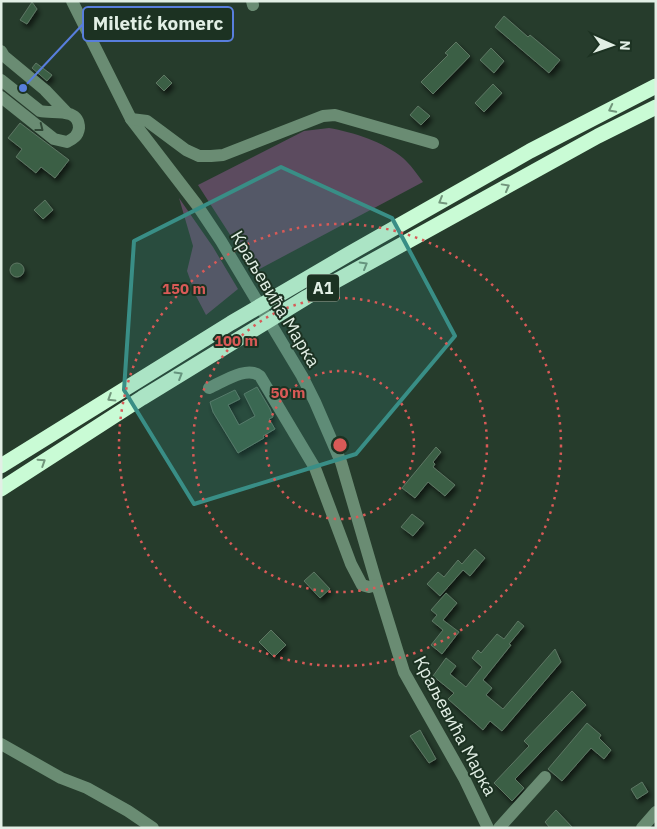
<svg xmlns="http://www.w3.org/2000/svg" width="657" height="829" font-family="'IBM Plex Sans',sans-serif">
<style>
.green{fill:#5c4b5f}
.building{fill:#3a5f45;stroke:#5e7764;filter:url(#shadow)}
.lines{fill:none;stroke-linecap:round;stroke-linejoin:round}
.minor{stroke:#6a8c73;stroke-width:12}
.highway{stroke:#c9fbd5;stroke-width:15}
.oneway{stroke:#72967c}
.oneway2{stroke:#304836}
.marked{fill:#398e86;fill-opacity:0.2;stroke:#398e86;stroke-width:4;stroke-linejoin:round}
.ring{fill:none;stroke:#d95a57;stroke-width:2.5;stroke-dasharray:2.5 5}
.labels{text-anchor:middle;stroke-width:4;stroke-linejoin:round;paint-order:stroke}
.shield{fill:#1c3222;stroke:#a7b6aa;stroke-width:1}
.shield-label{font-size:16px;font-weight:bold;fill:#e2efe5}
.street-label{font-size:18px;fill:#e2efe5;stroke:#1c3222}
.centre{fill:#d95a57;stroke:#1c3222;stroke-width:2.5}
.ring-label{font-size:15px;text-anchor:middle;font-weight:bold;fill:#d95a57;stroke:#1c3222;stroke-width:4;stroke-linejoin:round;paint-order:stroke}
.leader{fill:none;stroke:#587edc;stroke-width:2}
.callout-dot{fill:#587edc;stroke:#1c3222;stroke-width:2}
.callout{fill:#1c3222;stroke:#587edc;stroke-width:2}
.callout-label{font-size:19px;text-anchor:middle;font-weight:bold;fill:#e2efe5}
</style>
<defs>
<filter id="shadow"><feDropShadow dx="2.5" dy="4" stdDeviation="2.5" flood-color="#0009"/></filter>
</defs>
<rect width="100%" height="100%" fill="#263c2c"/>
<!-- green -->
<g class="green">
<path d="M329,128C353,132 384,142 403,158C410,164 417,174 423,182L254,272L198,185L304,131Z"/>
<polygon points="179,198 213,247 238,289 206,315 196,296 187,271 193,246"/>
</g>
<!-- building -->
<g class="building">
<polygon points="32,2 37,9 27,24 20,20"/>
<polygon points="504,16 528,37 530,35 560,60 549,73 495,27"/>
<polygon points="456,42 470,56 433,94 421,82 448,55 445,53"/>
<polygon points="491,48 504,61 494,73 480,60"/>
<polygon points="36,63 52,75 47,81 32,68"/>
<polygon points="164,75 172,83 164,91 156,83"/>
<polygon points="493,84 502,93 484,112 475,103"/>
<polygon points="418,106 430,116 421,125 410,115"/>
<polygon points="20,123 69,160 55,178 41,167 36,173 16,157 22,149 8,138"/>
<polygon points="45,200 53,210 43,219 34,210"/>
<circle cx="17" cy="270" r="7"/>
<polygon points="257,387 270,409 273,417 269,419 275,429 263,436 264,438 238,453 213,412 210,402 235,390 240,399 228,405 239,425 255,416 244,394"/>
<polygon points="436,447 441,452 433,462 435,464 433,467 455,485 445,496 428,482 415,498 402,488"/>
<polygon points="412,514 424,523 413,536 401,527"/>
<polygon points="475,549 485,558 470,576 463,570 440,596 427,584 438,572 444,577 458,560 462,564"/>
<polygon points="314,572 330,589 320,598 304,581"/>
<polygon points="446,593 457,603 443,620 459,632 442,654 431,645 443,630 432,621 437,615 431,610"/>
<polygon points="518,621 524,626 509,644 511,645 483,680 492,688 486,695 503,709 555,649 561,662 502,731 490,721 483,730 448,699 454,693 433,676 446,658 456,666 450,674 466,687 482,667 472,658 478,650 481,653 497,634 504,639"/>
<polygon points="271,630 286,645 274,657 259,642"/>
<polygon points="572,691 586,705 515,779 524,788 512,801 494,783 529,746 524,741"/>
<polygon points="587,723 601,735 599,738 611,750 604,759 591,748 562,781 548,769"/>
<polygon points="420,730 436,759 429,763 410,736"/>
<polygon points="642,782 648,792 637,799 631,789"/>
<polygon points="556,810 573,828 550,828 545,822"/>
</g>
<g class="lines">
<!-- minor -->
<g class="minor">
<polyline points="72,1 131,119 197,205 221,241 302,376 315,402 341,462 377,585 404,672 464,778 488,828"/>
<polyline points="252,1 253,5"/>
<polyline points="1,51 4,56 45,90 66,112"/>
<path d="M1,80L40,111C53,114 79,107 79,128C78,136 73,139 67,142L54,139L1,97"/>
<polyline points="131,119 147,121 186,150 199,156 211,156 223,155 323,116 335,115 433,143"/>
<path d="M209,388C223,382 247,365 260,376L315,468L351,564L362,585L369,587L377,585"/>
<polyline points="1,744 61,778 87,788 128,811 153,828"/>
<polyline points="499,828 545,777"/>
<polyline points="642,828 656,812"/>
</g>
<!-- highway -->
<g class="highway">
<polyline points="1,466 231,323 347,255 530,151 656,86"/>
<polyline points="1,489 142,398 307,297 598,136 656,107"/>
</g>
</g>
<!-- one-way arrows -->
<defs><path id="oneway-chevron" d="M-2-3.5L2.5 0L-2 3.5" fill="none" stroke-width="1.6" stroke-linecap="round" stroke-linejoin="round" transform="scale(1.25)"/></defs>
<g class="oneway">
<use href="#oneway-chevron" transform="translate(612 109) rotate(153)"/>
<use href="#oneway-chevron" transform="translate(506 187) rotate(-29)"/>
<use href="#oneway-chevron" transform="translate(442 201) rotate(150)"/>
<use href="#oneway-chevron" transform="translate(364 265) rotate(-30)"/>
<use href="#oneway-chevron" transform="translate(179 375) rotate(-31)"/>
<use href="#oneway-chevron" transform="translate(111 398) rotate(148)"/>
<use href="#oneway-chevron" transform="translate(42 462) rotate(-33)"/>
</g>
<use class="oneway2" href="#oneway-chevron" transform="translate(40 128) rotate(38)"/>
<!-- marked area -->
<path class="marked" d="M281,167L392,218L455,336L356,454L194,504L124,390L134,241Z"/>
<!-- distance rings -->
<g class="ring">
<circle cx="340" cy="445" r="74"/>
<circle cx="340" cy="445" r="147"/>
<circle cx="340" cy="445" r="221"/>
</g>
<g class="labels">
<!-- shield labels -->
<rect class="shield" x="307" y="274.5" width="32" height="27" rx="4"/>
<g class="shield-label">
<text x="323" y="294">A1</text>
</g>
<!-- street labels -->
<g class="street-label">
<text transform="translate(275 299) rotate(59)" y="6">Краљевића Марка</text>
<text transform="translate(455 726) rotate(62)" y="6">Краљевића Марка</text>
</g>
</g>
<circle cx="340" cy="445" r="8" class="centre"/>
<g class="ring-label">
<text x="184" y="294">150 m</text>
<text x="236" y="346">100 m</text>
<text x="288" y="398">50 m</text>
</g>
<!-- callouts -->
<path class="leader" d="M23 88L83 24"/>
<circle class="callout-dot" cx="23" cy="88" r="5"/>
<rect class="callout" x="83" y="7" width="150" height="34" rx="5"/>
<g class="callout-label">
<text x="158" y="30">Miletić komerc</text>
</g>
<!-- border -->
<rect width="657" height="829" fill="none" stroke="#e2efe5" stroke-width="5"/>
<!-- north arrow -->
<g transform="translate(612 45) rotate(92)" stroke="#1c3222" stroke-width="4" paint-order="stroke">
<path d="M0-4L9 19L0 12L-9 19Z" fill="#e2efe5"/>
<text y="-8" font-size="14" font-weight="bold" text-anchor="middle" fill="#e2efe5">N</text>
</g>
</svg>
